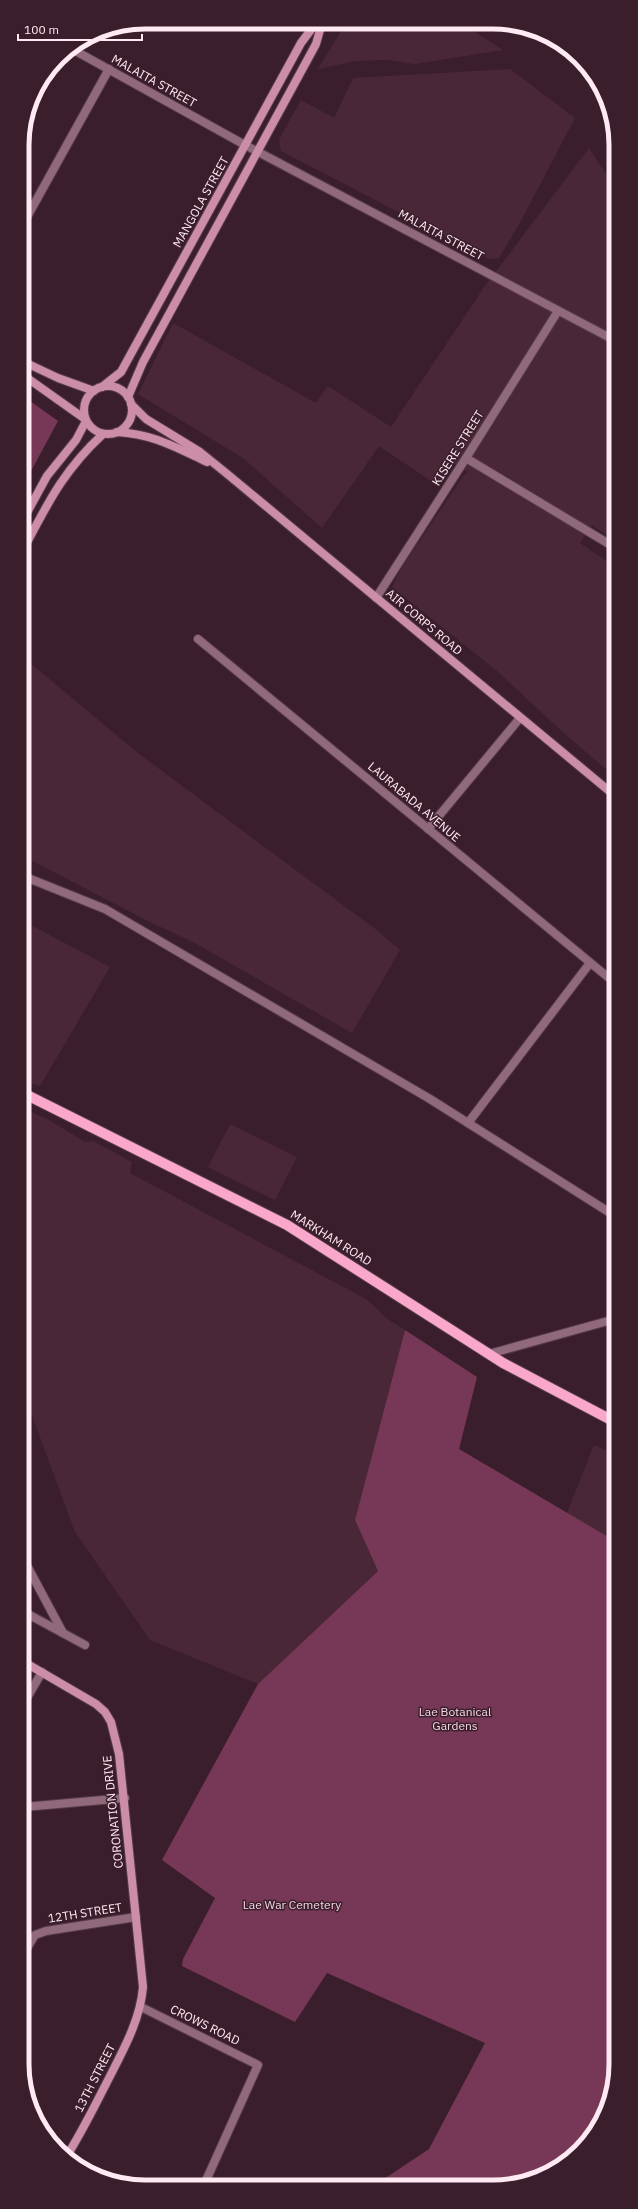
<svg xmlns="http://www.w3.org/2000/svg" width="638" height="2209" font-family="'IBM Plex Sans',sans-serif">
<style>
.built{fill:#4a2737}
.green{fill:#763856}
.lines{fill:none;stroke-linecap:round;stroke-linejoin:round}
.street-casing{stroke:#563b48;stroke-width:10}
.secondary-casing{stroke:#563b48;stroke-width:10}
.primary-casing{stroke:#563b48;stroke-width:12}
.street{stroke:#90697a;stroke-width:8}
.secondary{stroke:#cb8da8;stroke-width:8}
.primary{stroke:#f9a8cc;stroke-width:10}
.labels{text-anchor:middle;stroke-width:3;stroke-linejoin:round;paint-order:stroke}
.street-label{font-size:12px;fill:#ffeaf3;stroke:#3b1e2c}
.park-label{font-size:12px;fill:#f2d9e3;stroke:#3b1e2c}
.rim{fill:none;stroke:#ffeaf3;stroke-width:5}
</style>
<rect width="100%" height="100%" fill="#3b1e2c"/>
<!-- built -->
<g class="built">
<polygon points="346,23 463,24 503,50 415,64 387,60 356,61 318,69"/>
<polygon points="510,69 575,118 522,219 499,258 489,259 281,151 279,140 301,100 334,118 353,78"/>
<polygon points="589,148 614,186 614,540 592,525 580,543 614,566 614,776 565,734 497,671 392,587 402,567 464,475 468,472 452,462 437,485 379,446 322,528 243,458 138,394 173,323 316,403 328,386 391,427 485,286"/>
<polygon points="23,657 139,754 378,931 400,950 352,1033 193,942 148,921 23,856"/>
<polygon points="23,921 110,967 40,1086 23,1080"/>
<polygon points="23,1108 51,1121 85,1142 93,1141 132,1162 130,1173 366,1299 389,1320 405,1330 355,1520 378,1571 258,1684 150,1640 75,1532 24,1394"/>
<polygon points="230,1124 297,1157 275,1200 208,1167"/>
<polygon points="594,1445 615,1454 615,1517 610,1538 567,1513"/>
</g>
<!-- green -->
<g class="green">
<polygon points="23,396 58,421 23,486"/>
<polygon points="405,1330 477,1377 459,1449 610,1538 608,1560 615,1568 616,2072 607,2111 586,2145 555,2170 517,2185 375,2185 429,2149 485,2043 327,1973 295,2022 182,1966 183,1959 215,1898 162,1860 258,1684 378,1571 355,1520"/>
</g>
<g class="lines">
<defs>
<g id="street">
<polyline points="72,49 245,145 614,340"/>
<polyline points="22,226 109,69"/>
<polyline points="466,458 614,547"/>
<polyline points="376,598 466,458 558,311"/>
<polyline points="198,639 615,983"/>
<polyline points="428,829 520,718"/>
<polyline points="23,876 105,909 430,1099 615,1216"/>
<polyline points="468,1123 590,963"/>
<polyline points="489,1354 615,1319"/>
<polyline points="24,1504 24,1517"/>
<polyline points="24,1560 63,1633"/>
<polyline points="24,1612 85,1645"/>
<polyline points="24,1703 42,1672"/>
<polyline points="24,1807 125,1798"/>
<polyline points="24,1953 35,1935 46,1931 136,1917"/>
<polyline points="141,2007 258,2065 204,2185"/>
</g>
<g id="secondary">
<polyline points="22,361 58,378 94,391"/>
<polyline points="23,375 85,419"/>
<circle cx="108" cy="410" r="24"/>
<polyline points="102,387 121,372 301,43 316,23"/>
<polyline points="128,397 143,362 316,44 322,23"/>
<polyline points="131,404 146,419 200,452 226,473 614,795"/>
<path d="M117,432C153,434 175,447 207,462"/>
<polyline points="23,520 47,476 76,440 86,421"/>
<path d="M23,550C48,503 63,471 103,434"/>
<path d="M24,1662L96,1704L105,1712L111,1722L119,1754L143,1987C140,2022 122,2052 106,2084C93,2109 81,2134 66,2157"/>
</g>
<polyline id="primary" points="23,1093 287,1225 503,1363 615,1422"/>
</defs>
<!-- street casing -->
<use href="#street" class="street-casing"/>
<!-- secondary casing -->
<use href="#secondary" class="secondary-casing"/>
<!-- primary casing -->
<use href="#primary" class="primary-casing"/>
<!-- street -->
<use href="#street" class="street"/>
<!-- secondary -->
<use href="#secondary" class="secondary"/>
<!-- primary -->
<use href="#primary" class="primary"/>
</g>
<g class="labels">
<!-- street labels -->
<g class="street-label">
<text transform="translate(154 81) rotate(29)" y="4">MALAITA STREET</text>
<text transform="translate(201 202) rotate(-61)" y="4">MANGOLA STREET</text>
<text transform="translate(441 235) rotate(28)" y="4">MALAITA STREET</text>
<text transform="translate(458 448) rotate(-58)" y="4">KISERE STREET</text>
<text transform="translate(424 622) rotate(40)" y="4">AIR CORPS ROAD</text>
<text transform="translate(414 802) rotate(40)" y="4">LAURABADA AVENUE</text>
<text transform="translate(331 1238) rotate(32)" y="4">MARKHAM ROAD</text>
<text transform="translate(113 1812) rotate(-96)" y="4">CORONATION DRIVE</text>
<text transform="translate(85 1913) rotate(-9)" y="4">12TH STREET</text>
<text transform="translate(205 2025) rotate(26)" y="4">CROWS ROAD</text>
<text transform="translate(95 2078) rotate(-63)" y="4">13TH STREET</text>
</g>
<!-- park labels -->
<g class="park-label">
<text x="455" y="1716">Lae Botanical<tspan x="455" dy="14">Gardens</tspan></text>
<text x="292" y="1909">Lae War Cemetery</text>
</g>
</g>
<!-- crop -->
<path d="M0 0H638V2209H0ZM145 29H493A116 116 0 0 1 609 145V2064A116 116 0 0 1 493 2180H145A116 116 0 0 1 29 2064V145A116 116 0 0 1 145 29Z" fill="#3b1e2c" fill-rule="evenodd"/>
<path class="rim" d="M145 29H493A116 116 0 0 1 609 145V2064A116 116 0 0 1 493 2180H145A116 116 0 0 1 29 2064V145A116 116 0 0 1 145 29Z"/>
<!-- scale -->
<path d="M18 34v6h124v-6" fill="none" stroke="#ffeaf3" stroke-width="2"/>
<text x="24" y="34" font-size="12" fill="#ffeaf3" stroke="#3b1e2c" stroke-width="3" paint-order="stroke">100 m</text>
</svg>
